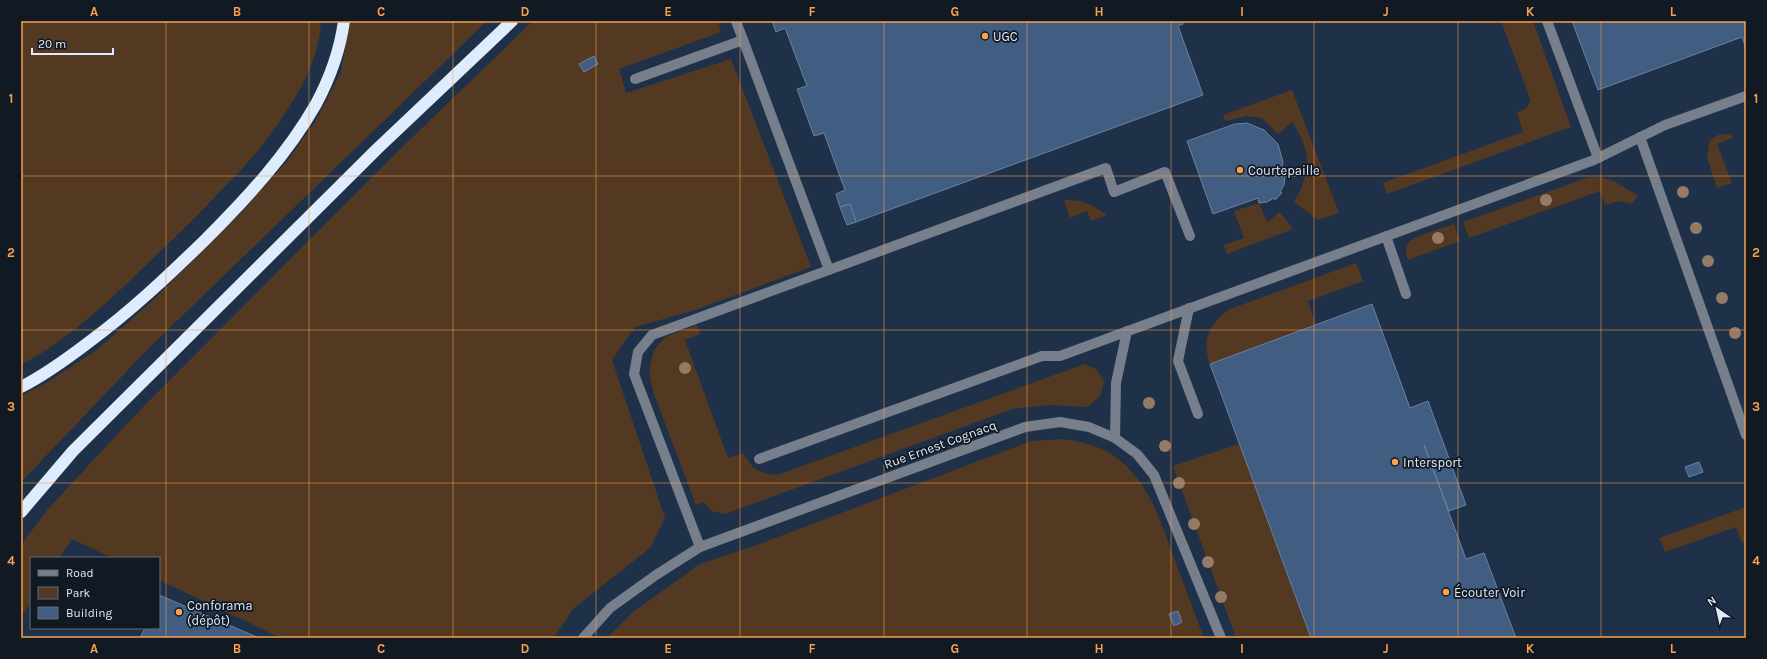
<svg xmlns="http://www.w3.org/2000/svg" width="1767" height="659" font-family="Karla,sans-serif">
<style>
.green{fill:#543922}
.building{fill:#415d82;stroke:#6c819c}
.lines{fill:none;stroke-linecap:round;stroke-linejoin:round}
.minor{stroke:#767f8b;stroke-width:10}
.highway{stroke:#deecfe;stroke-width:12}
.tree{fill:#947a67}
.grid{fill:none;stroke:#f9a04c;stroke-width:1;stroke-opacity:0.55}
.poi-dot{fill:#f9a04c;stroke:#111923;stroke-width:1.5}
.labels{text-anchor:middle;stroke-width:3.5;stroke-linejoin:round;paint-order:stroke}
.poi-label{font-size:13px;fill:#dfebfa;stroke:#111923;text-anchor:start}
.street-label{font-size:13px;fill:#dfebfa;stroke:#111923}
.neatline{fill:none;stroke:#f9a04c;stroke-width:1.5}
.grid-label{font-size:13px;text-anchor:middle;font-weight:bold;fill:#f9a04c}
</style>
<rect width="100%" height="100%" fill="#1f3148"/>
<!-- green -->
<g class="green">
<path d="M21,21H321C319,66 291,107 264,143C249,163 230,181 213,199C190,223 166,246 142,269C105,305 66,341 21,365Z"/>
<polygon points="350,21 487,21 150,347 21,482 21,396 51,380 98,349 151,302 241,213 288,160 315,122 341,72"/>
<polygon points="533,21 718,21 721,32 619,69 626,93 731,59 811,267 692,311 635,327 612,360 665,518 650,548 573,609 554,638 281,638 159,580 159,558 112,558 72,539 59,558 31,558 31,602 21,617 21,545 48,509 141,409 396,153"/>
<polygon points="1501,21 1533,21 1571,127 1387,194 1383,183 1523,132 1517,113 1526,108 1531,101"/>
<path d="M1292,90L1339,213L1318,220L1294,202C1311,174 1312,150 1292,122L1278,134L1262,118L1246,116L1225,121L1223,115Z"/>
<polygon points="1728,134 1734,137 1717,144 1732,183 1717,188 1707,157 1710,140 1718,135"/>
<polygon points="1600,177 1614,181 1638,196 1631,204 1619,201 1605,205 1600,191 1469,238 1463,222 1587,178"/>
<path d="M1064,200C1083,200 1091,204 1107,215L1091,221L1087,211L1070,218Z"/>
<polygon points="1259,203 1267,222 1280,212 1293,229 1227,254 1224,245 1244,238 1234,211"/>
<path d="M1454,224L1460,241L1408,260C1405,254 1404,245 1411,240C1420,234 1443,228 1454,224Z"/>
<path d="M1356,263L1363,281L1308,301L1316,325L1210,364C1201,339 1210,323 1230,309Z"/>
<path d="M697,325L700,334L685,340L728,458L743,453C752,469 758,473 777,475L1085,364L1096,369L1104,381L1100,396L1088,407L1049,405L1012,409L725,514L711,511L704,502L696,505L654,394L649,372L654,350L665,337Z"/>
<path d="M1064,439C1081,442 1098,445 1113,455C1149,480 1161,522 1175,561C1185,586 1194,612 1204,638H607L633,612L700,564L757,545L1031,441Z"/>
<polygon points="1239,444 1311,638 1236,638 1173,466"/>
<polygon points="1746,507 1746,541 1742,543 1736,527 1665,552 1659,538"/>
</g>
<!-- building -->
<g class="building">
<polygon points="772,21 1182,21 1183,24 1178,26 1203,95 856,222 850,204 840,207 836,194 845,190 824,133 814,136 797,89 807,86 785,28 776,32"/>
<polygon points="1572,21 1746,21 1746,48 1742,37 1598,90"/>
<polygon points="594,56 598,64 584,72 579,64"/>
<polygon points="1247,123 1264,130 1278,144 1283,162 1281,176 1285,177 1284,185 1280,192 1282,193 1275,200 1274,198 1267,202 1259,203 1258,198 1213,214 1187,141 1235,124"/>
<polygon points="850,204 856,222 847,225 840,207"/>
<polygon points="1372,304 1410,408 1428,401 1466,505 1449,511 1424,445 1466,559 1484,553 1516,638 1311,638 1210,364"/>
<polygon points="1699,462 1703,472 1689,477 1685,467"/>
<polygon points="159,595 259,638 140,638 145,628 159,628"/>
<polygon points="1178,611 1182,622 1174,626 1169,614"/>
</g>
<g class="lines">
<!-- minor -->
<g class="minor">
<polyline points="736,21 829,270"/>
<polyline points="1547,21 1598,158"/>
<polyline points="635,79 743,40"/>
<polyline points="1640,137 1746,435"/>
<polyline points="1386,236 1406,294"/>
<polyline points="1189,308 1178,361 1198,414"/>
<polyline points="1115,438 1116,383 1127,331"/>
<polyline points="759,459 1042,356 1060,356 1594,160 1665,125 1746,96"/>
<polyline points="700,547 634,374 638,352 652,335 1106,168 1114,192 1165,172 1190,236"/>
<polyline points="583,638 610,608 656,575 700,547 1025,427 1060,422 1089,427 1115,438 1137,454 1154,475 1221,638"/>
</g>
<!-- highway -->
<g class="highway">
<path d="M21,387C45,375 68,358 89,342C131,311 168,276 205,240C246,199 287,155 316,104C330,78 340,50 344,21"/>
<polyline points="21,512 73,451 377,149 512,21"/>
</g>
</g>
<!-- trees -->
<g class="tree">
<circle cx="1683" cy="192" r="6"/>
<circle cx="1546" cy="200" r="6"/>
<circle cx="1696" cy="228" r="6"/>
<circle cx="1438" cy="238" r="6"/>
<circle cx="1708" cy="261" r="6"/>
<circle cx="1722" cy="298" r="6"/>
<circle cx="1735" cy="333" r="6"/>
<circle cx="685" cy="368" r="6"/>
<circle cx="1149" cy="403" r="6"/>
<circle cx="1165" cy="446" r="6"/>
<circle cx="1179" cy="483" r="6"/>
<circle cx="1194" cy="524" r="6"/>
<circle cx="1208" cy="562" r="6"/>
<circle cx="1221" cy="597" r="6"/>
</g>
<!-- grid -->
<path class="grid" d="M166,21V638M309,21V638M453,21V638M596,21V638M740,21V638M884,21V638M1027,21V638M1171,21V638M1314,21V638M1458,21V638M1601,21V638M21,176H1746M21,330H1746M21,483H1746"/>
<!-- markers -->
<g class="poi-dot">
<circle cx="985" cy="36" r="4"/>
<circle cx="1240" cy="170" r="4"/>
<circle cx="1395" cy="462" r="4"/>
<circle cx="1446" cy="592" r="4"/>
<circle cx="179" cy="612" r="4"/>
</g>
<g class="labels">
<!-- poi labels -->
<g class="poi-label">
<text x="993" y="41">UGC</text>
<text x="1248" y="175">Courtepaille</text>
<text x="1403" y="467">Intersport</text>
<text x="1454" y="597">Écouter Voir</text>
<text x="187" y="610">Conforama<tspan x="187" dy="15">(dépôt)</tspan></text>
</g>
<!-- street labels -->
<g class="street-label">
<text transform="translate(940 444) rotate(-20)" y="5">Rue Ernest Cognacq</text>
</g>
</g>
<!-- border -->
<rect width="1767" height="659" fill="none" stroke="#111923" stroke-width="44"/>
<!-- legend -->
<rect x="30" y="557" width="130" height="72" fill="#111923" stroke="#636d79"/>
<rect x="38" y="570" width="20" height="6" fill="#767f8b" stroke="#636d79"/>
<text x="66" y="577" font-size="12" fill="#dfebfa">Road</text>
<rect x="38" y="587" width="20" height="12" fill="#543922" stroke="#636d79"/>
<text x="66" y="597" font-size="12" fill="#dfebfa">Park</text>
<rect x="38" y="607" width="20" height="12" fill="#415d82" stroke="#636d79"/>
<text x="66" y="617" font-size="12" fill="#dfebfa">Building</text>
<!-- north arrow -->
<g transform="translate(1717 609) rotate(326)" stroke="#111923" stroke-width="3" paint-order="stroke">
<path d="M0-3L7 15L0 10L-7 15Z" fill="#dfebfa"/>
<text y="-6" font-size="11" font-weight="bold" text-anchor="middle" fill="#dfebfa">N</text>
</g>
<!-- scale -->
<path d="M32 48v6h81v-6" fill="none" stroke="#dfebfa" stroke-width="2"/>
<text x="38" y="48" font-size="12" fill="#dfebfa" stroke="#111923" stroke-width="3" paint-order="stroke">20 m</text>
<rect x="22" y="22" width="1723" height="615" class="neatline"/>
<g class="grid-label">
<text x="94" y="16">A</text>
<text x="237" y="16">B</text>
<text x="381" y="16">C</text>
<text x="525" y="16">D</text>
<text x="668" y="16">E</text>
<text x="812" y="16">F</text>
<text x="955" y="16">G</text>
<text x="1099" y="16">H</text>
<text x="1242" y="16">I</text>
<text x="1386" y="16">J</text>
<text x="1530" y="16">K</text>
<text x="1673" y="16">L</text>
<text x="11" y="103">1</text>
<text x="1756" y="103">1</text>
<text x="11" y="257">2</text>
<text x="1756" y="257">2</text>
<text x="11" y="411">3</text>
<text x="1756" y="411">3</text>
<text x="11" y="565">4</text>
<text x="1756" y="565">4</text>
<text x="94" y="653">A</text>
<text x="237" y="653">B</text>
<text x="381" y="653">C</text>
<text x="525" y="653">D</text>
<text x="668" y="653">E</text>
<text x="812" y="653">F</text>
<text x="955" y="653">G</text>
<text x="1099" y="653">H</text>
<text x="1242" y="653">I</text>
<text x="1386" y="653">J</text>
<text x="1530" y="653">K</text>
<text x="1673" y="653">L</text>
</g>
</svg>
